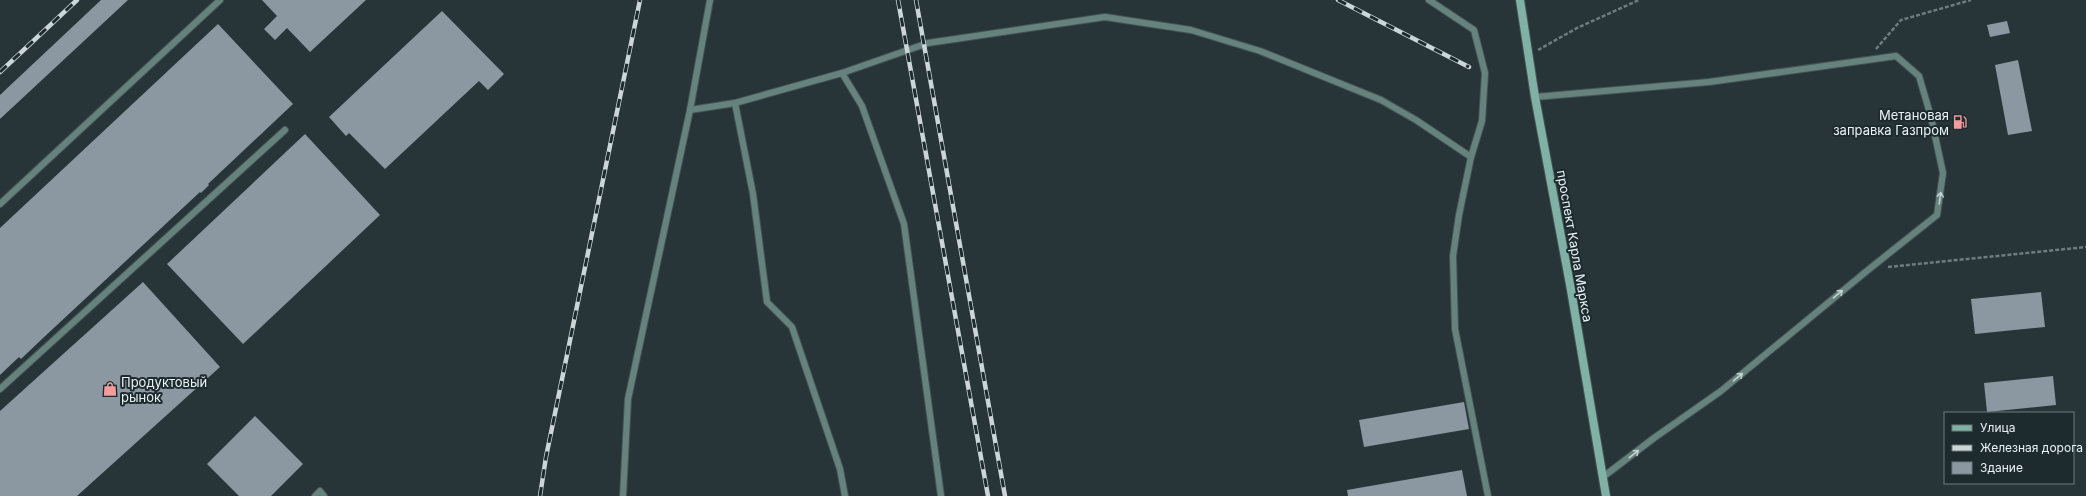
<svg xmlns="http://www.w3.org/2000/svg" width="2086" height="496" font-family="Inter,sans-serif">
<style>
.building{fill:#8b97a1}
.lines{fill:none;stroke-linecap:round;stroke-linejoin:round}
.service-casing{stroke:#465356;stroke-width:8}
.secondary-casing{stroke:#465356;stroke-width:10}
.path{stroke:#6f7b7d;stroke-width:2.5;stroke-dasharray:4 2;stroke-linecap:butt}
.service{stroke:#65837c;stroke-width:6}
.secondary{stroke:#80b1a5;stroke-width:8}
.rail-casing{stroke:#ccd6d8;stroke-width:4.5}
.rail{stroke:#1d2b2e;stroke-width:3;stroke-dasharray:9;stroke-linecap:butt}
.oneway{stroke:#c2d1d1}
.labels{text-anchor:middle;stroke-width:4;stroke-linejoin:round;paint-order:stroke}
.poi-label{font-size:13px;fill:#eaf3f5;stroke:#1d2b2e;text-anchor:end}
.street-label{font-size:13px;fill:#eaf3f5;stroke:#1d2b2e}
</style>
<rect width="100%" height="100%" fill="#273538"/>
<!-- building -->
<g class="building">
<polygon points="101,0 128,0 0,119 0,95"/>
<polygon points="262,0 366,0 310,52 287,28 275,40 264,29 277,16"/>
<polygon points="442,11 504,74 488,90 479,81 385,169 349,133 346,136 329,117"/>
<polygon points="2007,21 2010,33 1990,37 1987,25"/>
<polygon points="218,24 293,104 208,184 209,185 201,193 200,192 42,339 21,359 19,357 0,375 0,228"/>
<polygon points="2018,60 2032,131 2008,135 1995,65"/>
<polygon points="305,134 380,215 243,344 167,264"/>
<polygon points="143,282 220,367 77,496 0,496 0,411"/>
<polygon points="2041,292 2045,327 1975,334 1971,299"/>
<polygon points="2053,376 2056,405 1987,412 1984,383"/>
<polygon points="1464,402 1469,429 1364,447 1359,420"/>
<polygon points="255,416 303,464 271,496 239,496 207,464"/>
<polygon points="1462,470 1467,496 1348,496 1347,490"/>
</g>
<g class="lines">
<defs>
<g id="service">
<polyline points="1429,0 1474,30 1485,73 1482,121 1471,157 1459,215 1453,256 1455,329 1488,496"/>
<polyline points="842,73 862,106 904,224 941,496"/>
<polyline points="1535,97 1709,82 1896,56 1919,76 1931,117 1943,173 1937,215 1868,270 1721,391 1654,438 1603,477"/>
<polyline points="735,103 753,194 767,302 792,327 840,469 845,496"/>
<polyline points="690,110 735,103 842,73 928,43 1105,17 1191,30 1260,51 1381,100 1416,120 1471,157"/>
<polyline points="0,204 220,0"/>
<polyline points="0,389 285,130"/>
<polyline points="315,496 320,491 324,496"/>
<polyline points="623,496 628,399 690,110 710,0"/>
</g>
<polyline id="secondary" points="1520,0 1535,97 1571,290 1606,496"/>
</defs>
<!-- service casing -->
<use href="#service" class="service-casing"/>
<!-- secondary casing -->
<use href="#secondary" class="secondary-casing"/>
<!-- path -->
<g class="path">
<polyline points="1876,49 1901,20 1971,0"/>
<polyline points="1538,50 1577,28 1639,0"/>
<polyline points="1888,267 2086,247"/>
</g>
<!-- service -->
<use href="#service" class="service"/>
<!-- secondary -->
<use href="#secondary" class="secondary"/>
<defs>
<g id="rail">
<polyline points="898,0 988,496"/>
<polyline points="916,0 1005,496"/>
<polyline points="1338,0 1469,67"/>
<polyline points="0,72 77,0"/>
<polyline points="540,496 546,457 640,0"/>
</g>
</defs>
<!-- rail casing -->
<use href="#rail" class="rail-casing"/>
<!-- rail -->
<use href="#rail" class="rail"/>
</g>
<!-- one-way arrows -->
<defs><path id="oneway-shaft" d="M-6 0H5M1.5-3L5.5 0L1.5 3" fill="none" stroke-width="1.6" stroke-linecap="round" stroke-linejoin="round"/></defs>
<g class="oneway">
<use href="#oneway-shaft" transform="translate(1940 198) rotate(-82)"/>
<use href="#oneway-shaft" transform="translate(1838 294) rotate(-40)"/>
<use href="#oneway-shaft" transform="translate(1738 377) rotate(-40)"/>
<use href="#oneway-shaft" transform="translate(1634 454) rotate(-38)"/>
</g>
<!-- icons -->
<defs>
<symbol id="fuel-bare" viewBox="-9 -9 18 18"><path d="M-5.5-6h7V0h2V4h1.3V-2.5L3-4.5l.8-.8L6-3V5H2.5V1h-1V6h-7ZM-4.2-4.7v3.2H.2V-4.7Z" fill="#f59b9c" stroke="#1d2b2e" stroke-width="2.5" paint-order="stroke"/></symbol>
<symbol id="shop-bare" viewBox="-9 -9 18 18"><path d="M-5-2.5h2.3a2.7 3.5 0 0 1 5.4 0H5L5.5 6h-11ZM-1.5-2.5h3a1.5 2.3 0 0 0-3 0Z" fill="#f59b9c" stroke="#1d2b2e" stroke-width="2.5" paint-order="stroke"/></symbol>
</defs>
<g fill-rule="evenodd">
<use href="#fuel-bare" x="1950" y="112" width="20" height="20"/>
<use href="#shop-bare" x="100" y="379" width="20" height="20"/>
</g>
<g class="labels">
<!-- poi labels -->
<g class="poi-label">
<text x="1949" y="120">Метановая<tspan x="1949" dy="15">заправка Газпром</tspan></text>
<text x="121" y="387" text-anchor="start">Продуктовый<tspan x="121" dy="15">рынок</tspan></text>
</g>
<!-- street labels -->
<g class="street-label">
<text transform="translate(1575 246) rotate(80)" y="5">проспект Карла Маркса</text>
</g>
</g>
<!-- legend -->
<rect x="1944" y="412" width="130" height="72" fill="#1d2b2e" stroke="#6f7b7e"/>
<rect x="1952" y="425" width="20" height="6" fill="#80b1a5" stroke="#6f7b7e"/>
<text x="1980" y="432" font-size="12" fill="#eaf3f5">Улица</text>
<rect x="1952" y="445" width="20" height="6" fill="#ccd6d8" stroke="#6f7b7e"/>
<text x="1980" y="452" font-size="12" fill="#eaf3f5">Железная дорога</text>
<rect x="1952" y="462" width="20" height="12" fill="#8b97a1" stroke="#6f7b7e"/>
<text x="1980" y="472" font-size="12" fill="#eaf3f5">Здание</text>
</svg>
